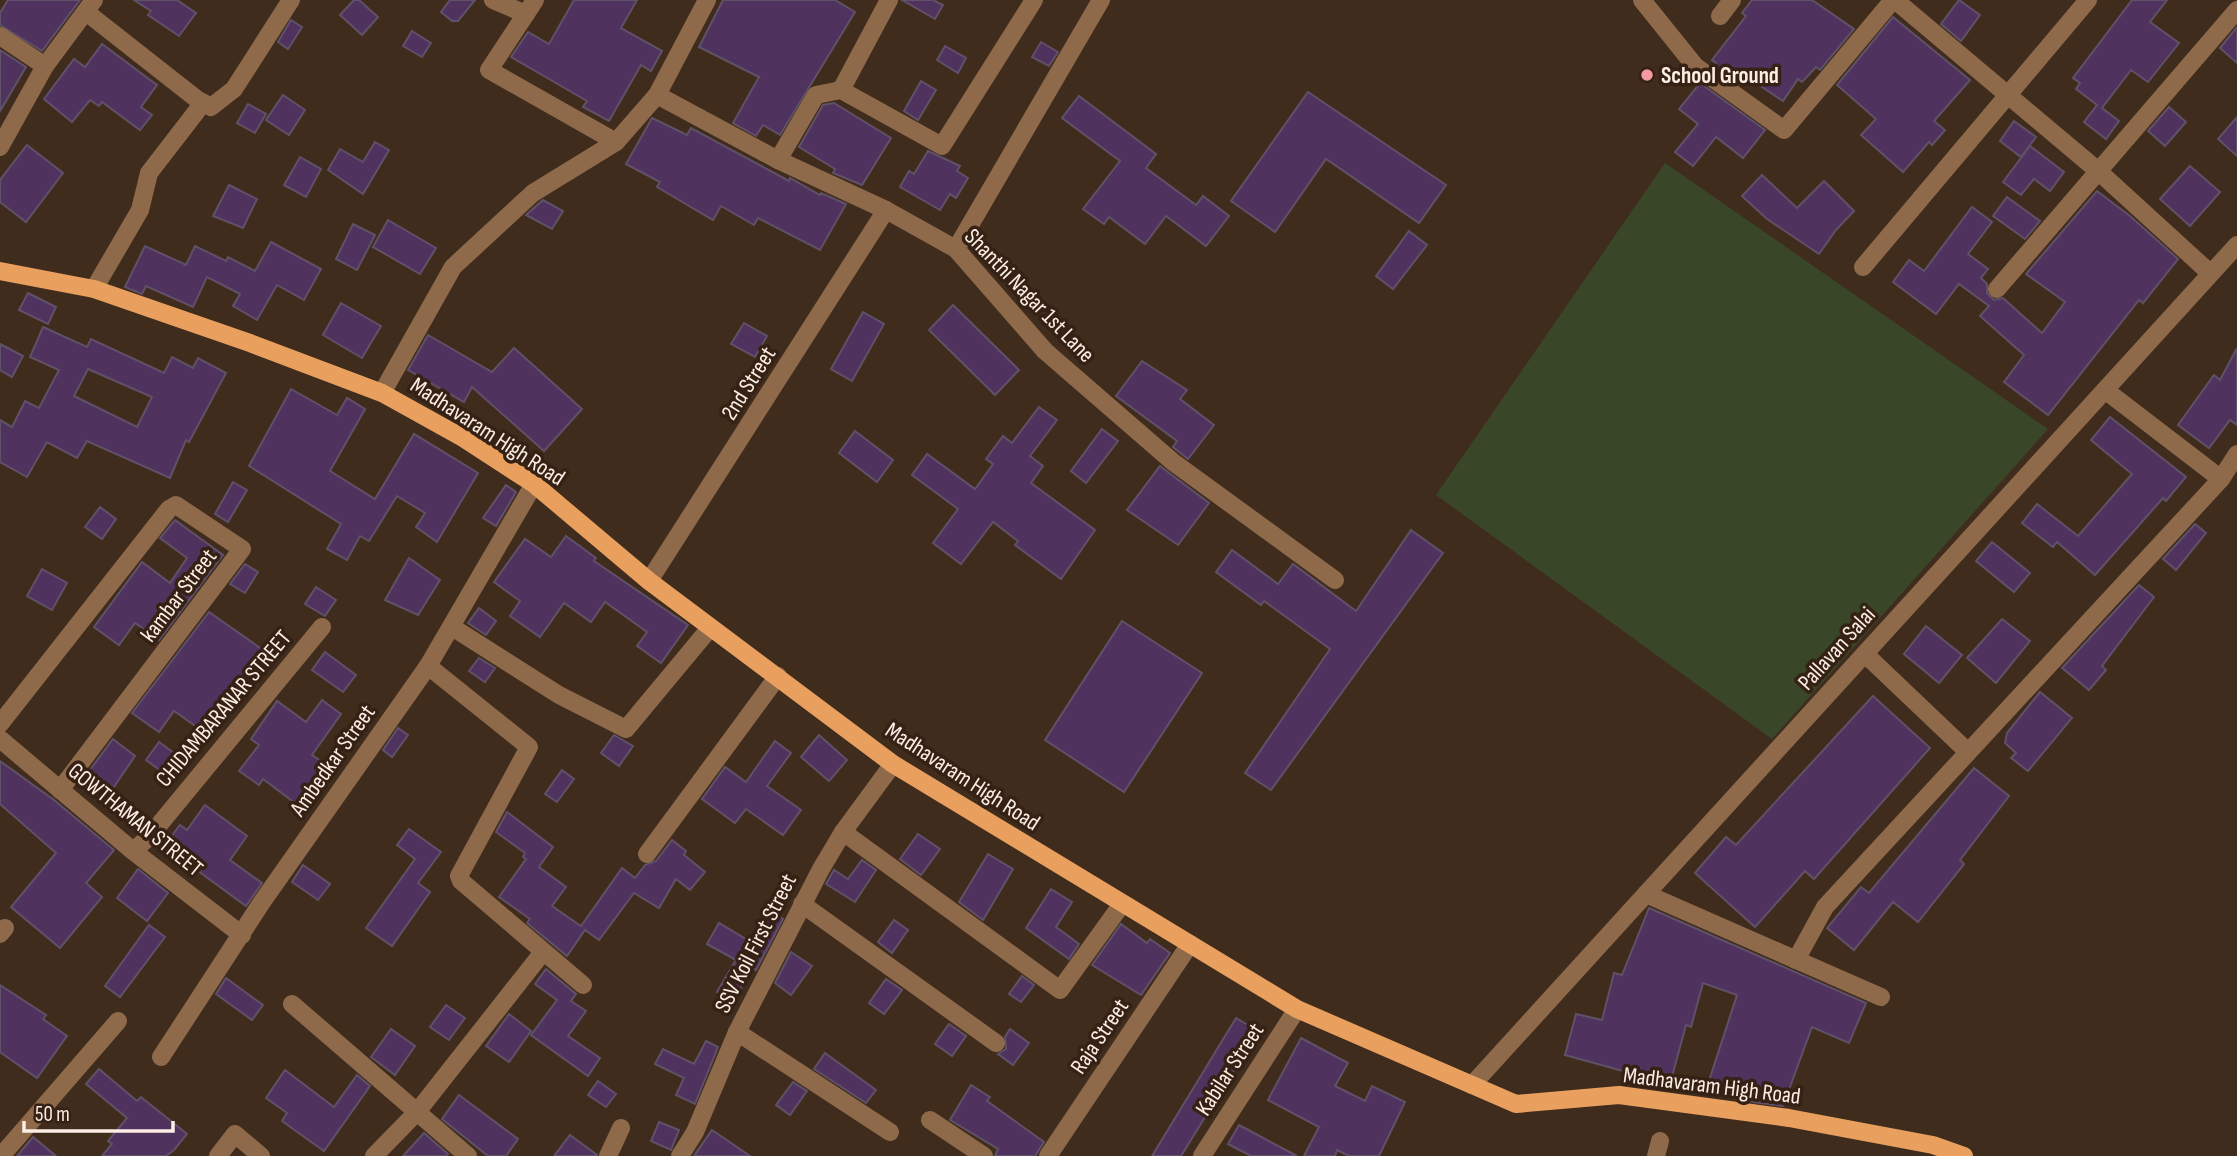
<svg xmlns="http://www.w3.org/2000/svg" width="2237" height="1156" font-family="'Sofia Sans Condensed',sans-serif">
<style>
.green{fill:#3a4628}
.building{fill:#50325f;stroke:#5f5167;stroke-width:2;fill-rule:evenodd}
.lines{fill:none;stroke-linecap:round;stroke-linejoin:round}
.minor{stroke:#8e6a4b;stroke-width:18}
.major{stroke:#e9a05e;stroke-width:18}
.poi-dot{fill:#f49aa0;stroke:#362214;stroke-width:2.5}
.labels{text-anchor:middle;stroke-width:7;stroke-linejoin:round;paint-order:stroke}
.poi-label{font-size:23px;font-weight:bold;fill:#fceee5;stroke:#362214;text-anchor:start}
.street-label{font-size:23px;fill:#fceee5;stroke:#362214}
</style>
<rect width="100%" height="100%" fill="#402c1d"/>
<!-- green -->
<polygon class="green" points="1665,163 2048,429 1772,739 1436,495"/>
<!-- building -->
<g class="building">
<polygon points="8,0 80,0 42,51 0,25 0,13"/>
<polygon points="134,0 177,0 196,13 179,36 148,15 151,11"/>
<polygon points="354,0 359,0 378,17 362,35 340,15"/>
<polygon points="450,0 475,0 458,21 452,21 441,12"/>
<polygon points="574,0 637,0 621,28 662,51 651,71 641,65 609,121 583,107 587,101 511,57 528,32 549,44"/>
<polygon points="723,0 835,0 855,12 780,135 763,125 756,136 733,123 759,77 699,47"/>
<polygon points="902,0 933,0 943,5 935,19"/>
<polygon points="1752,0 1812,0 1854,29 1820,70 1816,67 1802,82 1798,79 1783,101 1747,77 1740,85 1714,66 1716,63 1712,60 1746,16 1742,13"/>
<polygon points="1959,0 1980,15 1961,41 1941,24"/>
<polygon points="2132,0 2167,0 2150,22 2179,43 2148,82 2131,70 2102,108 2119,121 2106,139 2084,122 2097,105 2076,89 2080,83 2073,78"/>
<polygon points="1893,17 1970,80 1934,121 1945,130 1932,145 1929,142 1903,172 1861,135 1876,119 1837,85"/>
<polygon points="291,20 302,27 288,49 278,42"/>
<polygon points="2237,27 2237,63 2220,48"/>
<polygon points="412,31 431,43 422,57 403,46"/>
<polygon points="1041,42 1058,52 1049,66 1032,57"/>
<polygon points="102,44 157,85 141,107 152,115 140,130 102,102 99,106 90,100 72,122 44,99 74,59 85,67"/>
<polygon points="945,46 966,58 958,73 937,60"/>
<polygon points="0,50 26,67 0,111"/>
<polygon points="921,81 936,90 918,120 904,111"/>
<polygon points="1700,83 1765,130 1743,158 1716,137 1693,166 1675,152 1698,124 1679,109"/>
<polygon points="1308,92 1446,185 1419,223 1326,159 1275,232 1231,201"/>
<polygon points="283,95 305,110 289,135 266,120"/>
<polygon points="1079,96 1156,154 1146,168 1196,205 1203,196 1229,216 1206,246 1166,216 1145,244 1109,217 1104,224 1083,209 1120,161 1062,118"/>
<polygon points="834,103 891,138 862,185 833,173 835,169 799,147 823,105"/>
<polygon points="248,104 266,114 255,133 237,123"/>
<polygon points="2169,107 2186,122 2165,146 2148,131"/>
<polygon points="2237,117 2237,156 2218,139"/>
<polygon points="652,118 687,135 691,128 789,181 790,178 820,195 821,193 846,204 820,250 758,218 754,225 721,206 713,220 657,187 660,182 626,164"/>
<polygon points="2014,121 2036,137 2021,157 2000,141"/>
<polygon points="375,142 389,150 363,194 328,170 340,149 363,162"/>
<polygon points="27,145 63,173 26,222 0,202 0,180"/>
<polygon points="2030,146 2064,172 2050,191 2034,179 2021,195 2003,182"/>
<polygon points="928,151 960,166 957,171 968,178 956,198 950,194 940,210 900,187 909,171 914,174"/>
<polygon points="300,157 321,169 306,197 284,185"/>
<polygon points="2190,166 2220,192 2190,226 2160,199"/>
<polygon points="1762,175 1797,208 1824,181 1854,211 1836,230 1819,254 1767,219 1742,196"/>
<polygon points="229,185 257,199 243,228 213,216"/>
<polygon points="2097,191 2130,216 2178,259 2143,303 2139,300 2048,415 2004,382 2024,355 1980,316 1989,306 1959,284 1936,314 1893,282 1909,260 1924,271 1972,207 1992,222 1968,254 1988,269 1981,278 1987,284 1987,293 1994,300 2003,298 2042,333 2065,302 2026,274"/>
<polygon points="2007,197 2040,221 2025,239 1993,216"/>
<polygon points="543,200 563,211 552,229 526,215"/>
<polygon points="388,220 436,248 420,274 373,247"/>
<polygon points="353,224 375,235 357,270 336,259"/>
<polygon points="1409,231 1427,245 1393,289 1376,276"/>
<polygon points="271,242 321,269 304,300 277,285 257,320 233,306 240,294 207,277 193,307 146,286 142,294 125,287 145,246 186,265 195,246 226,261 228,257 255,271"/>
<polygon points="28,293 56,307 48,324 19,310"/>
<polygon points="341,303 381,326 362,358 323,335"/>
<polygon points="953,305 1019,370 995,395 929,330"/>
<polygon points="863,312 884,324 852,381 831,369"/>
<polygon points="744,323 767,336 755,357 731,344"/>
<path d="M43,327L87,347L91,339L164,373L172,357L193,368L198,358L226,373L189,442L186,440L170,478L87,441L77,458L47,442L27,477L0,462V420L12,427L25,401L39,408L59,370L30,357ZM88,369L152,397L137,427L74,396Z"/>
<polygon points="428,335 492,372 514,348 582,409 544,451 472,387 464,402 408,370"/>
<polygon points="0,344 23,356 12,377 0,370"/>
<polygon points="2237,348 2237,425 2230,420 2209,448 2178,425 2214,375 2220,380"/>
<polygon points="1142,361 1187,390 1180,399 1214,425 1188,459 1173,447 1177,441 1116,396"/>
<polygon points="291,389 337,415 347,398 365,409 330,471 375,499 414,434 478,473 437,542 416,527 425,513 397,496 369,541 360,536 347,560 327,549 341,524 249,466"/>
<polygon points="1039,407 1057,420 1030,456 1043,466 1031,483 1095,530 1061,579 1015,545 1018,541 993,522 961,564 933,543 958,509 912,475 927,454 975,489 993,464 986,459 1003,436 1012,443"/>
<polygon points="2110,417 2186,477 2166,501 2163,498 2095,575 2057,542 2053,547 2022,523 2037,504 2078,536 2132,474 2091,440"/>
<polygon points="1102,429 1118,441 1086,483 1071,471"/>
<polygon points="855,431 893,460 877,482 839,453"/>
<polygon points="1160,466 1209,503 1178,545 1127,510"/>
<polygon points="233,482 247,490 228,522 215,514"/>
<polygon points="506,485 516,492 496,526 483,518"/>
<polygon points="100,507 116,519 102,539 85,527"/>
<polygon points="175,520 223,555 159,640 135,623 119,645 94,627 142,562 170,583 187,558 160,538"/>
<polygon points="2195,524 2206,533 2176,570 2163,559"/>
<polygon points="1411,530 1443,553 1271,790 1245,773 1330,649 1264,601 1261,605 1216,572 1232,550 1278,584 1293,564 1356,611"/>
<polygon points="566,536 596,558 594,561 688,625 661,663 637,646 647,632 605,602 591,622 564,603 540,637 510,616 520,601 494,582 525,539 551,557"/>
<polygon points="1992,542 2030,573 2014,592 1976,561"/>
<polygon points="409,558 440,580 418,615 385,600"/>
<polygon points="245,564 258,572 245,593 230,584"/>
<polygon points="42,569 67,583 52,610 27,596"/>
<polygon points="2139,585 2154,597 2102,666 2106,670 2089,690 2062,668"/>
<polygon points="316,587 336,600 325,616 305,604"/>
<polygon points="479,608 496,621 486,635 468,623"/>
<polygon points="209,612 263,650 204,732 174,711 159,732 132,713"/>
<polygon points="2002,619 2030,641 1996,683 1967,658"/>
<polygon points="1122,621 1202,673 1124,792 1045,740"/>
<polygon points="1926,626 1962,655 1939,683 1904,654"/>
<polygon points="325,652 356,675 343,692 312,670"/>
<polygon points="479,658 495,668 485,682 469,671"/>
<polygon points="2040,692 2072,718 2028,771 2011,758 2016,753 2005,743 2007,733"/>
<polygon points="1873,696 1930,748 1814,879 1805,871 1755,927 1695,873 1726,837 1736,845"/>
<polygon points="322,700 341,714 312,755 328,766 299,806 263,779 259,785 239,771 259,745 251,739 277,701 306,722"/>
<polygon points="398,728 408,735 392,757 383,750"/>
<polygon points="614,735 633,746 619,766 601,753"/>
<polygon points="819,735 847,760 829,781 801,757"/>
<polygon points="113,739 135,756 105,800 81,782"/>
<polygon points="775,741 791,753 767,786 801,810 783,835 746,809 735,823 702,799 725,767 746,782"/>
<polygon points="159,742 185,761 172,779 146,760"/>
<polygon points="0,761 54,800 114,850 86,883 102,897 60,948 11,907 56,853 0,804"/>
<polygon points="1974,768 2009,796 1960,860 1964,864 1918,922 1893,902 1854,950 1827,928 1861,887 1869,893"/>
<polygon points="562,770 574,779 557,802 545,794"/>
<polygon points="205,805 247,836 230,860 262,883 246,906 164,846 180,825 187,830"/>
<polygon points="507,812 553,847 539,867 566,887 552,906 581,926 622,868 635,878 645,865 656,861 672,840 686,851 684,855 705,872 690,890 676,879 659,908 634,893 599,940 585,930 567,956 527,923 530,919 499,897 526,859 523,857 525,853 496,832"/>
<polygon points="409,829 441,852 418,883 430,892 392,946 366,928 415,859 397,845"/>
<polygon points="918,834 940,849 921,875 900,859"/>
<polygon points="988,854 1013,869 983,920 959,902"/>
<polygon points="862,860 876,870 855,902 826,884 834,870 848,879"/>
<polygon points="303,865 330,884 318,900 292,882"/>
<polygon points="138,869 168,893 147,921 117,898"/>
<polygon points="1051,889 1072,902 1056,927 1079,944 1069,959 1026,928"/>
<polygon points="1649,908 1866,1003 1849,1043 1812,1027 1783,1106 1753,1102 1707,1087 1737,995 1703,983 1691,1027 1686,1025 1670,1084 1565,1055 1576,1014 1602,1020 1614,973 1622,975"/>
<polygon points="769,911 783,919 756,970 753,967 733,1002 717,992 736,960 707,944 719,923 751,942"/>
<polygon points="894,920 908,930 892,953 878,942"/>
<polygon points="1121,924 1147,943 1150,939 1170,953 1141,995 1092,965"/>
<polygon points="149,925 165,937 120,997 105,986"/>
<polygon points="791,952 812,966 791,995 775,983"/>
<polygon points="546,969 576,994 571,1001 586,1011 568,1036 600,1058 588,1076 531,1035 557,1000 535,984"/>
<polygon points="1022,976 1034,985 1021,1002 1009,994"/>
<polygon points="226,978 263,1005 252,1020 216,994"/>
<polygon points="886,979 902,990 884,1014 869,1003"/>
<polygon points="0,985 46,1015 43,1019 67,1036 37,1078 0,1052"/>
<polygon points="446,1005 465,1018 449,1040 430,1027"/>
<polygon points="509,1014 531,1031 509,1062 486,1046"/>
<polygon points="1236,1018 1258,1031 1181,1156 1152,1156"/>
<polygon points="949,1024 966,1036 952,1056 935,1044"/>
<polygon points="391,1029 415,1046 395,1075 371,1057"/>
<polygon points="1010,1029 1029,1043 1013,1065 998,1054 1006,1049 1005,1037"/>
<polygon points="1301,1038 1348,1063 1335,1086 1365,1101 1372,1086 1405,1102 1379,1156 1349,1156 1337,1150 1335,1156 1304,1156 1319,1127 1268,1100"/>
<polygon points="706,1041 718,1047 695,1104 676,1095 684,1078 655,1064 663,1049 694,1064"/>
<polygon points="825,1053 876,1090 866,1103 814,1069"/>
<polygon points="99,1069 137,1101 141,1097 187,1134 174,1150 166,1156 102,1156 112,1144 108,1141 127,1118 86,1084"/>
<polygon points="285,1070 334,1107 357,1075 370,1086 324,1151 282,1121 287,1113 266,1098"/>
<polygon points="598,1081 616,1094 606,1107 588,1095"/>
<polygon points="793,1082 807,1091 790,1115 776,1105"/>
<polygon points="971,1085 990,1097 987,1101 1044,1142 1035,1156 995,1156 998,1149 950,1120"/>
<polygon points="459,1095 518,1139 506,1156 488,1156 442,1119"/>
<polygon points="659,1122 679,1130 671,1150 651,1141"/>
<polygon points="1239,1125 1297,1156 1251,1156 1228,1144"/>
<polygon points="712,1130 750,1156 694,1156"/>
<polygon points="424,1133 448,1154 446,1156 403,1156"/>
<polygon points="570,1135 597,1155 597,1156 554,1156"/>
<polygon points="33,1137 56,1156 17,1156"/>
</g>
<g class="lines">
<!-- minor -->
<g class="minor">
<polyline points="493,0 526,14"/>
<polyline points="535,0 489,70 616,142"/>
<polyline points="1642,0 1695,66 1784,130 1893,0"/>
<polyline points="1895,0 2097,170 2210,273"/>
<polyline points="86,12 198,100 211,107 234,89 291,0"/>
<polyline points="1720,16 1732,0"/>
<polyline points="0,36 45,66 0,147"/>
<polyline points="45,66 94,0"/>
<polyline points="841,90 889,0"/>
<polyline points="657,95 778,160 886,210 956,249 1045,351 1173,462 1335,580"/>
<polyline points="778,160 816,95 841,90 942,146 1034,0"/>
<polyline points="956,249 1101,0"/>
<polyline points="1863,267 2088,0"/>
<polyline points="94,289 140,210 149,173 203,103"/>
<polyline points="1997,289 2237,10"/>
<polyline points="2105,390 2221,479"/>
<polyline points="382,393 453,267 533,193 616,142 657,95 707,0"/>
<polyline points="649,581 886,210"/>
<polyline points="452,627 559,695 626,729 710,628"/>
<polyline points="1865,654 1968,752"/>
<polyline points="428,666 529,747 459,876 461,881 583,985"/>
<polyline points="0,724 169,509 176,505 242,549 60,790"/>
<polyline points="0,739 133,851 242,935"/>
<polyline points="843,832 1060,990 1122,904"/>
<polyline points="133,851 149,837 322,627"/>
<polyline points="647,854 778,676"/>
<polyline points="1646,894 1881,997"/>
<polyline points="802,904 996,1043"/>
<polyline points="0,934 5,928"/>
<polyline points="1796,960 1825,907 2221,479 2237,454"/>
<polyline points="292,1004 468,1156"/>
<polyline points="737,1032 890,1132"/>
<polyline points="161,1057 262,902 428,666 534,484"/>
<polyline points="1472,1085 2237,245"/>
<polyline points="930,1120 984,1156"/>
<polyline points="1,1156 118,1021"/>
<polyline points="218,1156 235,1134 261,1156"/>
<polyline points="374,1156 417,1112 543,952"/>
<polyline points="608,1156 621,1128"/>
<polyline points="680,1156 695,1132 737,1032 821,869 843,832 893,764"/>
<polyline points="1048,1156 1190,944"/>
<polyline points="1202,1156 1297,1009"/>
<polyline points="1656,1156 1660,1141"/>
</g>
<!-- major -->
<polyline class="major" points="0,271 94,289 250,343 382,393 463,438 534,484 649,581 893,764 1297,1009 1516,1104 1619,1095 1789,1118 1933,1145 1964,1156"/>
</g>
<!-- markers -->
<circle class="poi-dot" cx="1647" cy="75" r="7"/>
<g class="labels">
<!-- poi labels -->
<g class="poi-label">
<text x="1661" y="83">School Ground</text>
</g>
<!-- street labels -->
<g class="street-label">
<text transform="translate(1030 295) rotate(46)" y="8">Shanthi Nagar 1st Lane</text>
<text transform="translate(748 383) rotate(-58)" y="8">2nd Street</text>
<text transform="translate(488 431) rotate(33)" y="8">Madhavaram High Road</text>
<text transform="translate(178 595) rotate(-53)" y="8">kambar Street</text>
<text transform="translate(1836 648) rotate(-48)" y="8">Pallavan Salai</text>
<text transform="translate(223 708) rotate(-50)" y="8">CHIDAMBARANAR STREET</text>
<text transform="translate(332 760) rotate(-55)" y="8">Ambedkar Street</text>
<text transform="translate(963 776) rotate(33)" y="8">Madhavaram High Road</text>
<text transform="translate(136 819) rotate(39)" y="8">GOWTHAMAN STREET</text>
<text transform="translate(755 943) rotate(-63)" y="8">SSV Koil First Street</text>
<text transform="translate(1099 1036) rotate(-56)" y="8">Raja Street</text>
<text transform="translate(1229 1069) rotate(-57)" y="8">Kabilar Street</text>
<text transform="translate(1712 1085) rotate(7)" y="8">Madhavaram High Road</text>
</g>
</g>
<!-- scale -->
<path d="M24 1121v10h149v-10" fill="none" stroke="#fceee5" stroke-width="3.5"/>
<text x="35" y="1121" font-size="21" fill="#fceee5" stroke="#362214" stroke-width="5" paint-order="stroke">50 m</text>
</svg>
